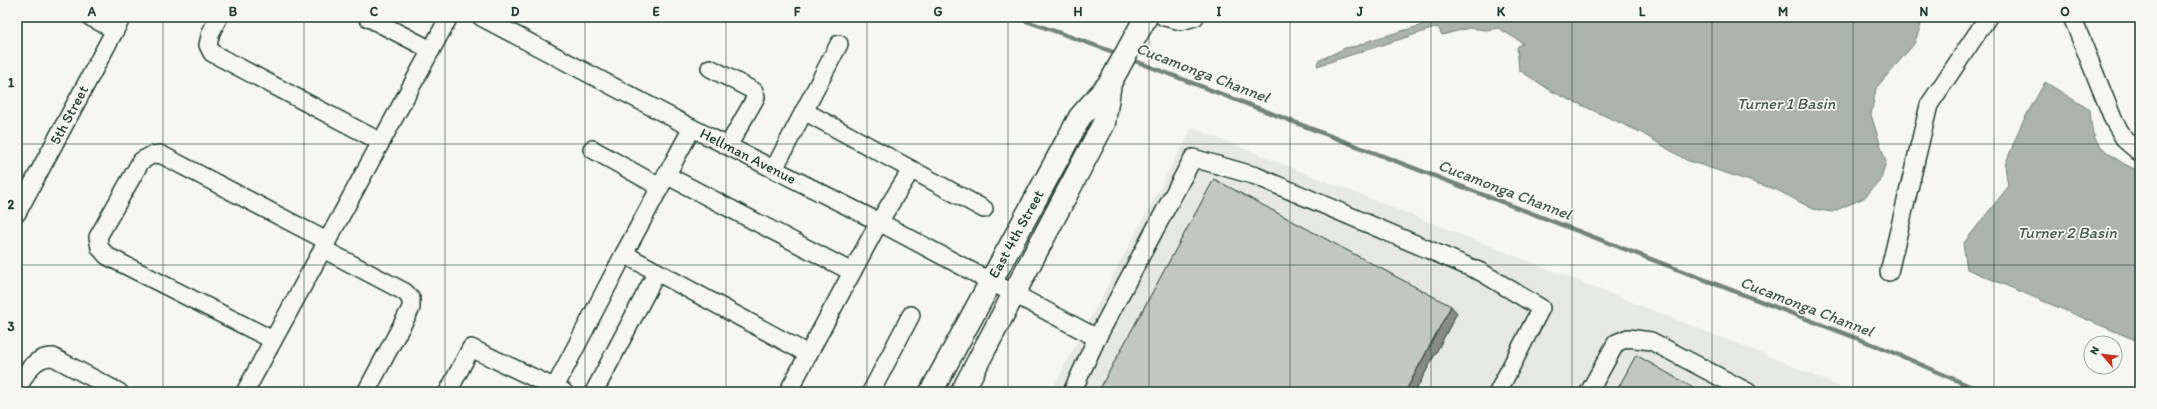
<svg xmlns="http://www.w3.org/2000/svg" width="2157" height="409" font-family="Itim,sans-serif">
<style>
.built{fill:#e6e8e4}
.water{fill:#aab3ae;stroke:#72847d}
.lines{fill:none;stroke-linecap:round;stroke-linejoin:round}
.stream{stroke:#72847d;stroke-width:4.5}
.minor-casing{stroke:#1f3d34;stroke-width:20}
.major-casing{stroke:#1f3d34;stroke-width:25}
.minor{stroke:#f6f6f2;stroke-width:17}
.major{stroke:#f6f6f2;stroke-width:22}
.shaded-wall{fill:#878c88;stroke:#1f3d34}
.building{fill:#c1c8c3;stroke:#1f3d34}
.grid{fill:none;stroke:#1f3d34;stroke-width:1;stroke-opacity:0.55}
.labels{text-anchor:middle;stroke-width:3.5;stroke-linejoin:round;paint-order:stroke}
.street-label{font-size:15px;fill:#1f3d34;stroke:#f6f6f2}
.water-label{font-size:16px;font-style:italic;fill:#425a52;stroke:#f6f6f2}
.neatline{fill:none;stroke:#1f3d34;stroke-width:1.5}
.grid-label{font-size:13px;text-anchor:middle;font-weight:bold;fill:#1f3d34}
</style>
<rect width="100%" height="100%" fill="#f6f6f2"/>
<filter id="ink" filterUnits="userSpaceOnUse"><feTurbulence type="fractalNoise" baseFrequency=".025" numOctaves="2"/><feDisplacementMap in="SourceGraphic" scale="8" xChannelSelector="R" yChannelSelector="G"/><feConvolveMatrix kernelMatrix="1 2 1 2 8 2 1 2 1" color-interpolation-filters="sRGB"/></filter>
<g filter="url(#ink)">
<!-- built -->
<polygon class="built" points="1192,128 1773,358 1852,392 1051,392"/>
<!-- water -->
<g class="water">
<polygon points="1438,17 1924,17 1914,44 1876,88 1871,115 1886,162 1880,181 1864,198 1832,212 1813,209 1777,190 1686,160 1640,132 1553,92 1519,70 1517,47 1523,43 1498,28 1486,30 1469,28 1442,35 1438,27 1317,66 1318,61 1345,48 1357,46 1371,40 1419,26"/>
<path d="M2045,82L2090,110C2091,118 2091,130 2095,138C2101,151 2127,167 2140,171V342L1967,269L1963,244L2008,187L2005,165L2021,125Z"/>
</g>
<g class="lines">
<!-- stream -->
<g class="stream">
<polyline points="1015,17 1119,54"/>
<polyline points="1130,59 1890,351 1983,392"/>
</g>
<defs>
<g id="minor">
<polyline points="90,17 115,30"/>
<polyline points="219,17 211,32 208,45 212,53 381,142"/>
<polyline points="367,17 431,50"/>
<polyline points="481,17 692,128 879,222 1097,338 1072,392"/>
<polyline points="1164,17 1181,21 1195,17"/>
<polyline points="2072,17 2114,121 2125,140 2140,153"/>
<polyline points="710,68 754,91 756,97 728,146"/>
<polyline points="804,111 984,209"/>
<polyline points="592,149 660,187"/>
<polyline points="774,169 839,44"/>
<polyline points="666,175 852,272"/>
<polyline points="17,213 122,17"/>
<polyline points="323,249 405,292 411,299 411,308 366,392"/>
<polyline points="624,254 692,128"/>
<polyline points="1889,272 1929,105 1988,17"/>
<polyline points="1097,338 1193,158 1256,176 1481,272 1541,308 1498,392"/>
<polyline points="273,340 107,256 100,248 98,237 141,161 152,155 160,154 327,241"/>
<polyline points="555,387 624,254 808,354"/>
<path d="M17,390C25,375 33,356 53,357L119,392"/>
<polyline points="245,392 449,17"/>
<polyline points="448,392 471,348 564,392"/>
<polyline points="594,392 657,272"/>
<polyline points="788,392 879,222 911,170"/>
<polyline points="871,392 911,315"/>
<polyline points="1589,392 1616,343 1628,338 1651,341 1748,392"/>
</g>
<g id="major">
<polyline points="931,392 1080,117 1110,83 1146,17"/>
<polyline points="962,392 1104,123 1110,83"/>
</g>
</defs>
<!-- minor casing -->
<use href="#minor" class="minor-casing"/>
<!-- major casing -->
<use href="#major" class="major-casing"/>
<!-- minor -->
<use href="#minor" class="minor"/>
<!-- major -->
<use href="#major" class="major"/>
</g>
<!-- shaded-wall -->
<polygon class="shaded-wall" points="1451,306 1457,313 1415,392 1405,392"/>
<!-- building -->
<g class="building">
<polygon points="1214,179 1451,306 1405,392 1098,392"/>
<polygon points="1636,355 1701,392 1616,392"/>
<polygon points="983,385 996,392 979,392"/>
</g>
</g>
<!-- grid -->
<path class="grid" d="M163,17V392M304,17V392M445,17V392M585,17V392M726,17V392M867,17V392M1008,17V392M1149,17V392M1290,17V392M1431,17V392M1572,17V392M1712,17V392M1853,17V392M1994,17V392M17,144H2140M17,265H2140"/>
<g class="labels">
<!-- street labels -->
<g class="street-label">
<text transform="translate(69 115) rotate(-62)" y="5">5th Street</text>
<text transform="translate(748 156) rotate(27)" y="5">Hellman Avenue</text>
<text transform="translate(1016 234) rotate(-61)" y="5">East 4th Street</text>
</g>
<!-- water labels -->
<g class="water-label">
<text transform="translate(1203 72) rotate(21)" y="6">Cucamonga Channel</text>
<text x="1786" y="109">Turner 1 Basin</text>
<text transform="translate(1505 189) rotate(21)" y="6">Cucamonga Channel</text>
<text x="2067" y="238">Turner 2 Basin</text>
<text transform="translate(1807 306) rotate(21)" y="6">Cucamonga Channel</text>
</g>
</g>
<!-- margin -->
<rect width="2157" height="409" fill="none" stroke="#f6f6f2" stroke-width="44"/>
<!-- north arrow -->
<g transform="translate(2103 355) rotate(298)"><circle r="19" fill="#f6f6f2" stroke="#a0aca6"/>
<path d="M0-3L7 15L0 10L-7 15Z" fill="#c8321e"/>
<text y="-6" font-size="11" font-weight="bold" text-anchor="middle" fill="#1f3d34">N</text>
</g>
<rect x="22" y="22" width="2113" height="365" class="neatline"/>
<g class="grid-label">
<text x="92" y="16">A</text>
<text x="233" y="16">B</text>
<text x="374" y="16">C</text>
<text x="515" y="16">D</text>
<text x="656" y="16">E</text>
<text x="797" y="16">F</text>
<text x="938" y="16">G</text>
<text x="1078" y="16">H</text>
<text x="1219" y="16">I</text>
<text x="1360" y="16">J</text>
<text x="1501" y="16">K</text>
<text x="1642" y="16">L</text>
<text x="1783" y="16">M</text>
<text x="1924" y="16">N</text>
<text x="2065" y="16">O</text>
<text x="11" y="87">1</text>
<text x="11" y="209">2</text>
<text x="11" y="331">3</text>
</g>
</svg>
